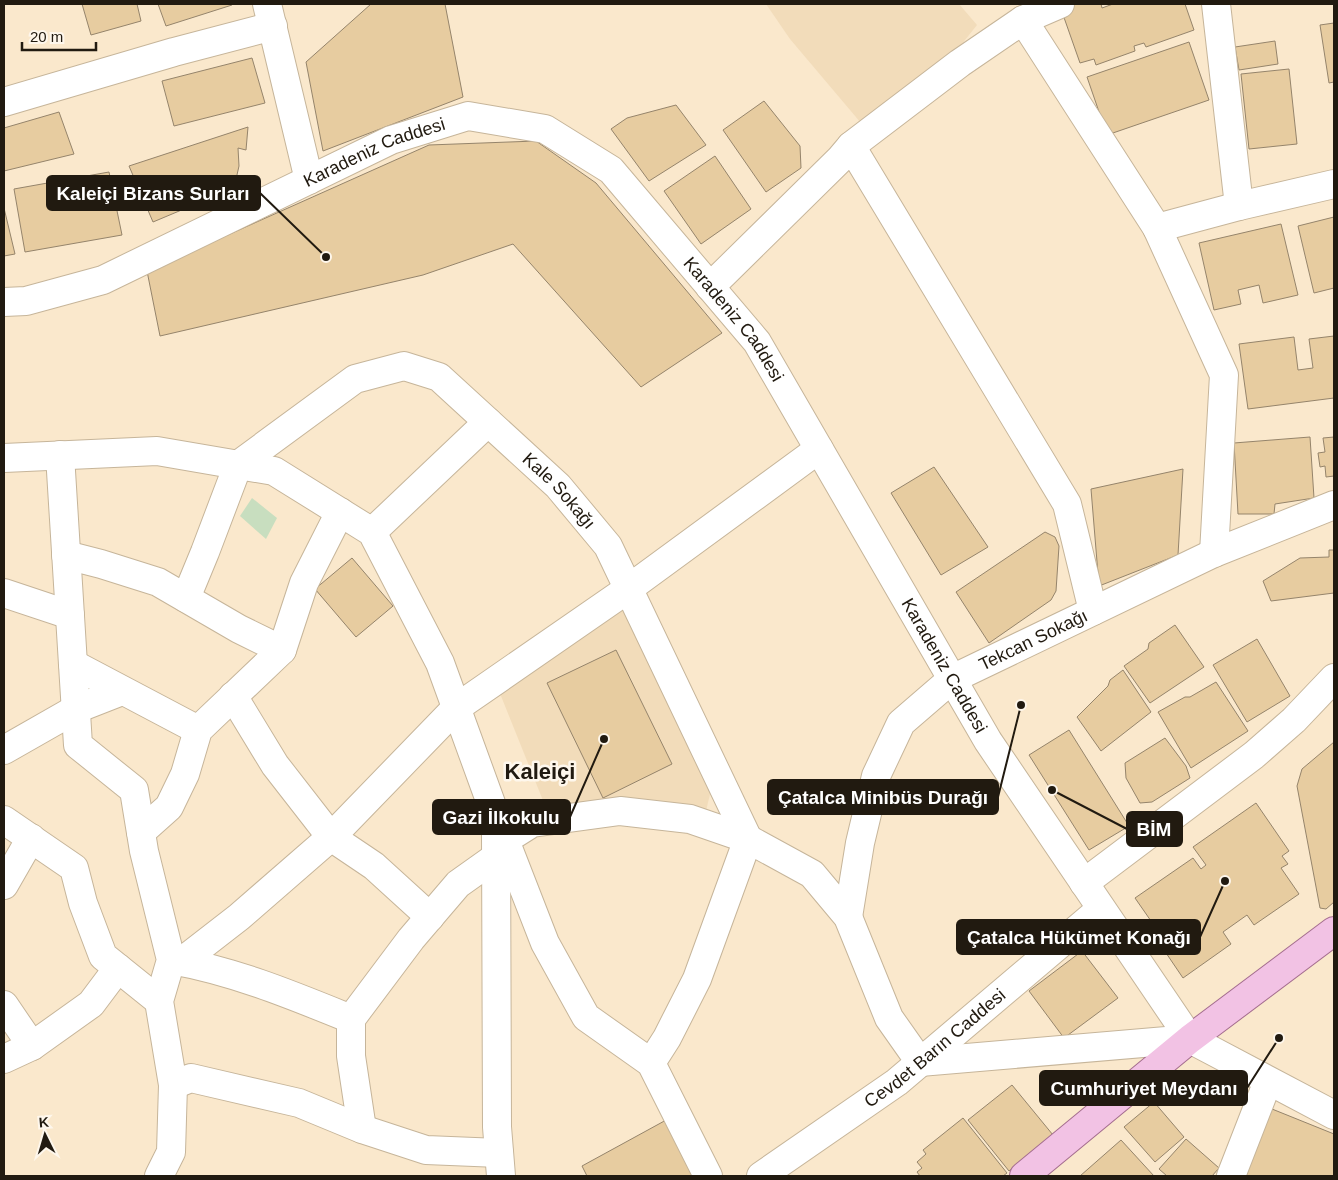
<svg xmlns="http://www.w3.org/2000/svg" width="1338" height="1180" font-family="Helvetica,sans-serif">
<style>
.built{fill:#f2dcba}
.green{fill:#c8debf}
.building{fill:#e7cca0;stroke:#95846b}
.lines{fill:none;stroke-linecap:round;stroke-linejoin:round}
.minor-casing{stroke:#c6b59a;stroke-width:30}
.major-casing{stroke:#a46d8e;stroke-width:30}
.minor{stroke:#fff;stroke-width:28}
.major{stroke:#f2c2e4;stroke-width:28}
.labels{text-anchor:middle;stroke-width:5;stroke-linejoin:round;paint-order:stroke}
.street-label{font-size:18px;fill:#211a10;stroke:#fef7ec}
.district-label{font-size:22px;font-weight:bold;fill:#211a10;stroke:#fef7ec}
.leader{fill:none;stroke:#211a10;stroke-width:2}
.callout-dot{fill:#211a10;stroke:#fef7ec;stroke-width:2}
.callout{fill:#211a10;stroke:#211a10;stroke-width:2}
.callout-label{font-size:19px;text-anchor:middle;font-weight:bold;fill:#fff}
</style>
<rect width="100%" height="100%" fill="#fae8cc"/>
<!-- built -->
<g class="built">
<polygon points="766,4 959,4 977,25 953,55 861,123 790,39"/>
<polygon points="626,608 712,786 705,815 548,813 499,691"/>
</g>
<!-- green -->
<polygon class="green" points="252,498 277,518 266,539 240,516"/>
<!-- building -->
<g class="building">
<polygon points="82,4 137,4 141,21 91,35"/>
<polygon points="158,4 232,4 232,5 166,26"/>
<polygon points="371,4 445,4 463,97 323,151 306,62"/>
<polygon points="1074,4 1101,4 1102,8 1113,4 1185,4 1194,30 1146,47 1144,43 1134,46 1135,51 1096,65 1094,59 1080,63 1061,9"/>
<polygon points="1334,23 1334,82 1329,83 1320,25"/>
<polygon points="1275,41 1278,64 1239,70 1235,47"/>
<polygon points="1189,42 1209,100 1107,135 1087,77"/>
<polygon points="252,58 265,103 174,126 162,81"/>
<polygon points="1289,69 1297,144 1249,149 1241,74"/>
<polygon points="764,101 800,146 801,168 766,192 723,130"/>
<polygon points="676,105 706,145 649,181 611,129 627,118"/>
<polygon points="59,112 74,154 4,171 4,128"/>
<polygon points="248,127 246,150 238,148 239,166 234,188 153,222 129,166"/>
<polygon points="536,141 596,183 722,333 641,387 513,244 423,275 160,336 147,271 429,145"/>
<polygon points="715,156 751,209 701,244 664,191"/>
<polygon points="109,172 122,235 25,252 14,189"/>
<polygon points="4,208 15,254 4,256"/>
<polygon points="1334,217 1334,288 1314,293 1298,226"/>
<polygon points="1281,224 1298,295 1263,303 1259,285 1238,290 1241,304 1214,310 1199,243"/>
<polygon points="1334,336 1334,398 1248,409 1239,344 1294,337 1298,370 1313,368 1309,339"/>
<polygon points="1310,437 1314,498 1275,504 1274,514 1238,514 1234,443"/>
<polygon points="1334,437 1334,476 1326,477 1325,466 1320,467 1318,453 1325,452 1323,438"/>
<polygon points="934,467 988,547 941,575 891,493"/>
<polygon points="1183,469 1178,555 1099,586 1091,489"/>
<polygon points="1045,532 1055,537 1059,546 1056,591 1051,600 989,643 956,592"/>
<polygon points="1329,550 1334,550 1334,593 1271,601 1263,581 1300,558 1329,557"/>
<polygon points="352,558 393,606 356,637 315,589"/>
<polygon points="1175,625 1204,667 1150,703 1124,666 1148,649 1149,643"/>
<polygon points="1257,639 1290,696 1247,722 1213,665"/>
<polygon points="616,650 672,764 603,798 547,683"/>
<polygon points="1123,670 1151,712 1101,751 1077,717 1108,686 1110,680"/>
<polygon points="1216,682 1248,731 1191,768 1158,712 1185,697 1190,697"/>
<polygon points="1069,730 1129,826 1089,850 1029,755"/>
<polygon points="1165,738 1186,766 1190,778 1152,802 1140,803 1126,778 1125,763"/>
<polygon points="1334,742 1334,902 1326,909 1320,908 1297,786 1302,769"/>
<polygon points="1256,803 1289,851 1282,856 1288,864 1281,868 1299,894 1254,925 1247,915 1223,932 1231,944 1183,978 1162,947 1167,944 1135,898 1193,858 1201,869 1206,865 1193,847"/>
<polygon points="1082,951 1118,998 1064,1038 1029,991"/>
<polygon points="1012,1085 1053,1135 1009,1171 968,1120"/>
<polygon points="1154,1102 1184,1137 1155,1162 1124,1127"/>
<polygon points="1272,1109 1334,1134 1334,1176 1244,1176"/>
<polygon points="963,1118 1007,1173 1003,1176 920,1176 917,1172 922,1168 917,1162 926,1154 923,1150"/>
<polygon points="668,1119 706,1176 587,1176 582,1166"/>
<polygon points="1186,1139 1219,1168 1212,1176 1167,1176 1159,1169"/>
<polygon points="1121,1140 1154,1176 1080,1176"/>
</g>
<g class="lines">
<defs>
<g id="minor">
<polyline points="267,4 309,180"/>
<polyline points="1216,4 1239,206"/>
<polyline points="1023,20 1157,228 1224,375 1214,553"/>
<polyline points="4,102 174,52 273,26"/>
<polyline points="851,146 1067,504 1093,611"/>
<polyline points="1157,228 1239,206 1334,184"/>
<polyline points="710,287 840,159 851,146 960,63 1023,20 1060,4"/>
<path id="s1" d="M4,302L26,301L103,280L391,140L468,116L545,129L611,170L757,342L988,741L1190,1039L1334,1115"/>
<polyline points="60,455 78,745 134,790 144,851 171,960 159,1001 173,1085 171,1152 159,1176"/>
<polyline points="4,458 157,451 274,471 372,532 440,663 496,817 545,943 586,1017 651,1063 708,1176"/>
<polyline points="372,532 488,422"/>
<polyline points="66,555 101,564 158,582 239,629 282,650"/>
<polyline points="4,593 70,615"/>
<path id="s2" d="M186,598L205,552L238,465L355,379L404,366L439,377L558,486L608,546L748,839L697,979L667,1038L651,1063"/>
<polyline points="73,664 198,730"/>
<polyline points="233,696 275,765 331,837 374,866 430,917"/>
<polyline points="4,750 76,709 122,691"/>
<polyline points="4,820 74,868 83,903 103,956 159,1001"/>
<polyline points="141,832 169,807 185,774 198,730 282,650 304,583 340,512"/>
<polyline points="496,834 497,1127 501,1176"/>
<polyline points="505,840 532,823 620,811 690,819 748,839 812,874 848,917 889,1018 920,1062 1190,1039"/>
<polyline points="1084,883 1254,755 1294,720 1334,678"/>
<polyline points="4,885 31,838"/>
<path id="s3" d="M848,917L860,843L876,776L901,723L952,679L1214,553L1334,505"/>
<path d="M171,960C234,971 292,995 351,1019"/>
<polyline points="181,962 239,917 331,837 456,708 628,589 819,449"/>
<polyline points="4,1005 32,1046"/>
<polyline points="4,1059 32,1046 91,1004 118,968"/>
<polyline points="173,1085 191,1078 299,1103 362,1129 426,1150 499,1153"/>
<polyline points="362,1129 351,1056 351,1019 411,939 458,884 496,857"/>
<path id="s4" d="M761,1176L897,1082L1101,909"/>
<polyline points="1231,1176 1268,1081"/>
</g>
<polyline id="major" points="1024,1176 1190,1039 1334,931"/>
</defs>
<!-- minor casing -->
<use href="#minor" class="minor-casing"/>
<!-- major casing -->
<use href="#major" class="major-casing"/>
<!-- minor -->
<use href="#minor" class="minor"/>
<!-- major -->
<use href="#major" class="major"/>
</g>
<g class="labels">
<!-- street labels -->
<g class="street-label">
<text dy="6" stroke="none"><textPath href="#s1" startOffset="402">Karadeniz Caddesi</textPath></text>
<text dy="6" stroke="none"><textPath href="#s1" startOffset="852">Karadeniz Caddesi</textPath></text>
<text dy="6" stroke="none"><textPath href="#s2" startOffset="541">Kale Sokağı</textPath></text>
<text dy="6" stroke="none"><textPath href="#s3" startOffset="360">Tekcan Sokağı</textPath></text>
<text dy="6" stroke="none"><textPath href="#s1" startOffset="1258">Karadeniz Caddesi</textPath></text>
<text dy="6" stroke="none"><textPath href="#s4" startOffset="216">Cevdet Barın Caddesi</textPath></text>
</g>
<!-- district labels -->
<g class="district-label">
<text x="540" y="779">Kaleiçi</text>
</g>
</g>
<!-- callouts -->
<path class="leader" d="M326 257L260 193M1021 705L998 797M604 739L570 817M1052 790L1127 829M1225 881L1200 937M1279 1038L1247 1088"/>
<g class="callout-dot">
<circle cx="326" cy="257" r="5"/>
<circle cx="1021" cy="705" r="5"/>
<circle cx="604" cy="739" r="5"/>
<circle cx="1052" cy="790" r="5"/>
<circle cx="1225" cy="881" r="5"/>
<circle cx="1279" cy="1038" r="5"/>
</g>
<g class="callout">
<rect x="47" y="176" width="213" height="34" rx="5"/>
<rect x="768" y="780" width="230" height="34" rx="5"/>
<rect x="433" y="800" width="137" height="34" rx="5"/>
<rect x="1127" y="812" width="55" height="34" rx="5"/>
<rect x="957" y="920" width="243" height="34" rx="5"/>
<rect x="1040" y="1071" width="207" height="34" rx="5"/>
</g>
<g class="callout-label">
<text x="153" y="200">Kaleiçi Bizans Surları</text>
<text x="883" y="804">Çatalca Minibüs Durağı</text>
<text x="501" y="824">Gazi İlkokulu</text>
<text x="1154" y="836">BİM</text>
<text x="1079" y="944">Çatalca Hükümet Konağı</text>
<text x="1144" y="1095">Cumhuriyet Meydanı</text>
</g>
<!-- border -->
<rect width="1338" height="1180" fill="none" stroke="#211a10" stroke-width="10"/>
<!-- north arrow -->
<g transform="translate(45 1135) rotate(355)" stroke="#fef7ec" stroke-width="4" paint-order="stroke">
<path d="M0-4L9 19L0 12L-9 19Z" fill="#211a10"/>
<text y="-8" font-size="14" font-weight="bold" text-anchor="middle" fill="#211a10">K</text>
</g>
<!-- scale -->
<path d="M22 42v8h74v-8" fill="none" stroke="#211a10" stroke-width="2.5"/>
<text x="30" y="42" font-size="15" fill="#211a10" stroke="#fef7ec" stroke-width="4" paint-order="stroke">20 m</text>
</svg>
